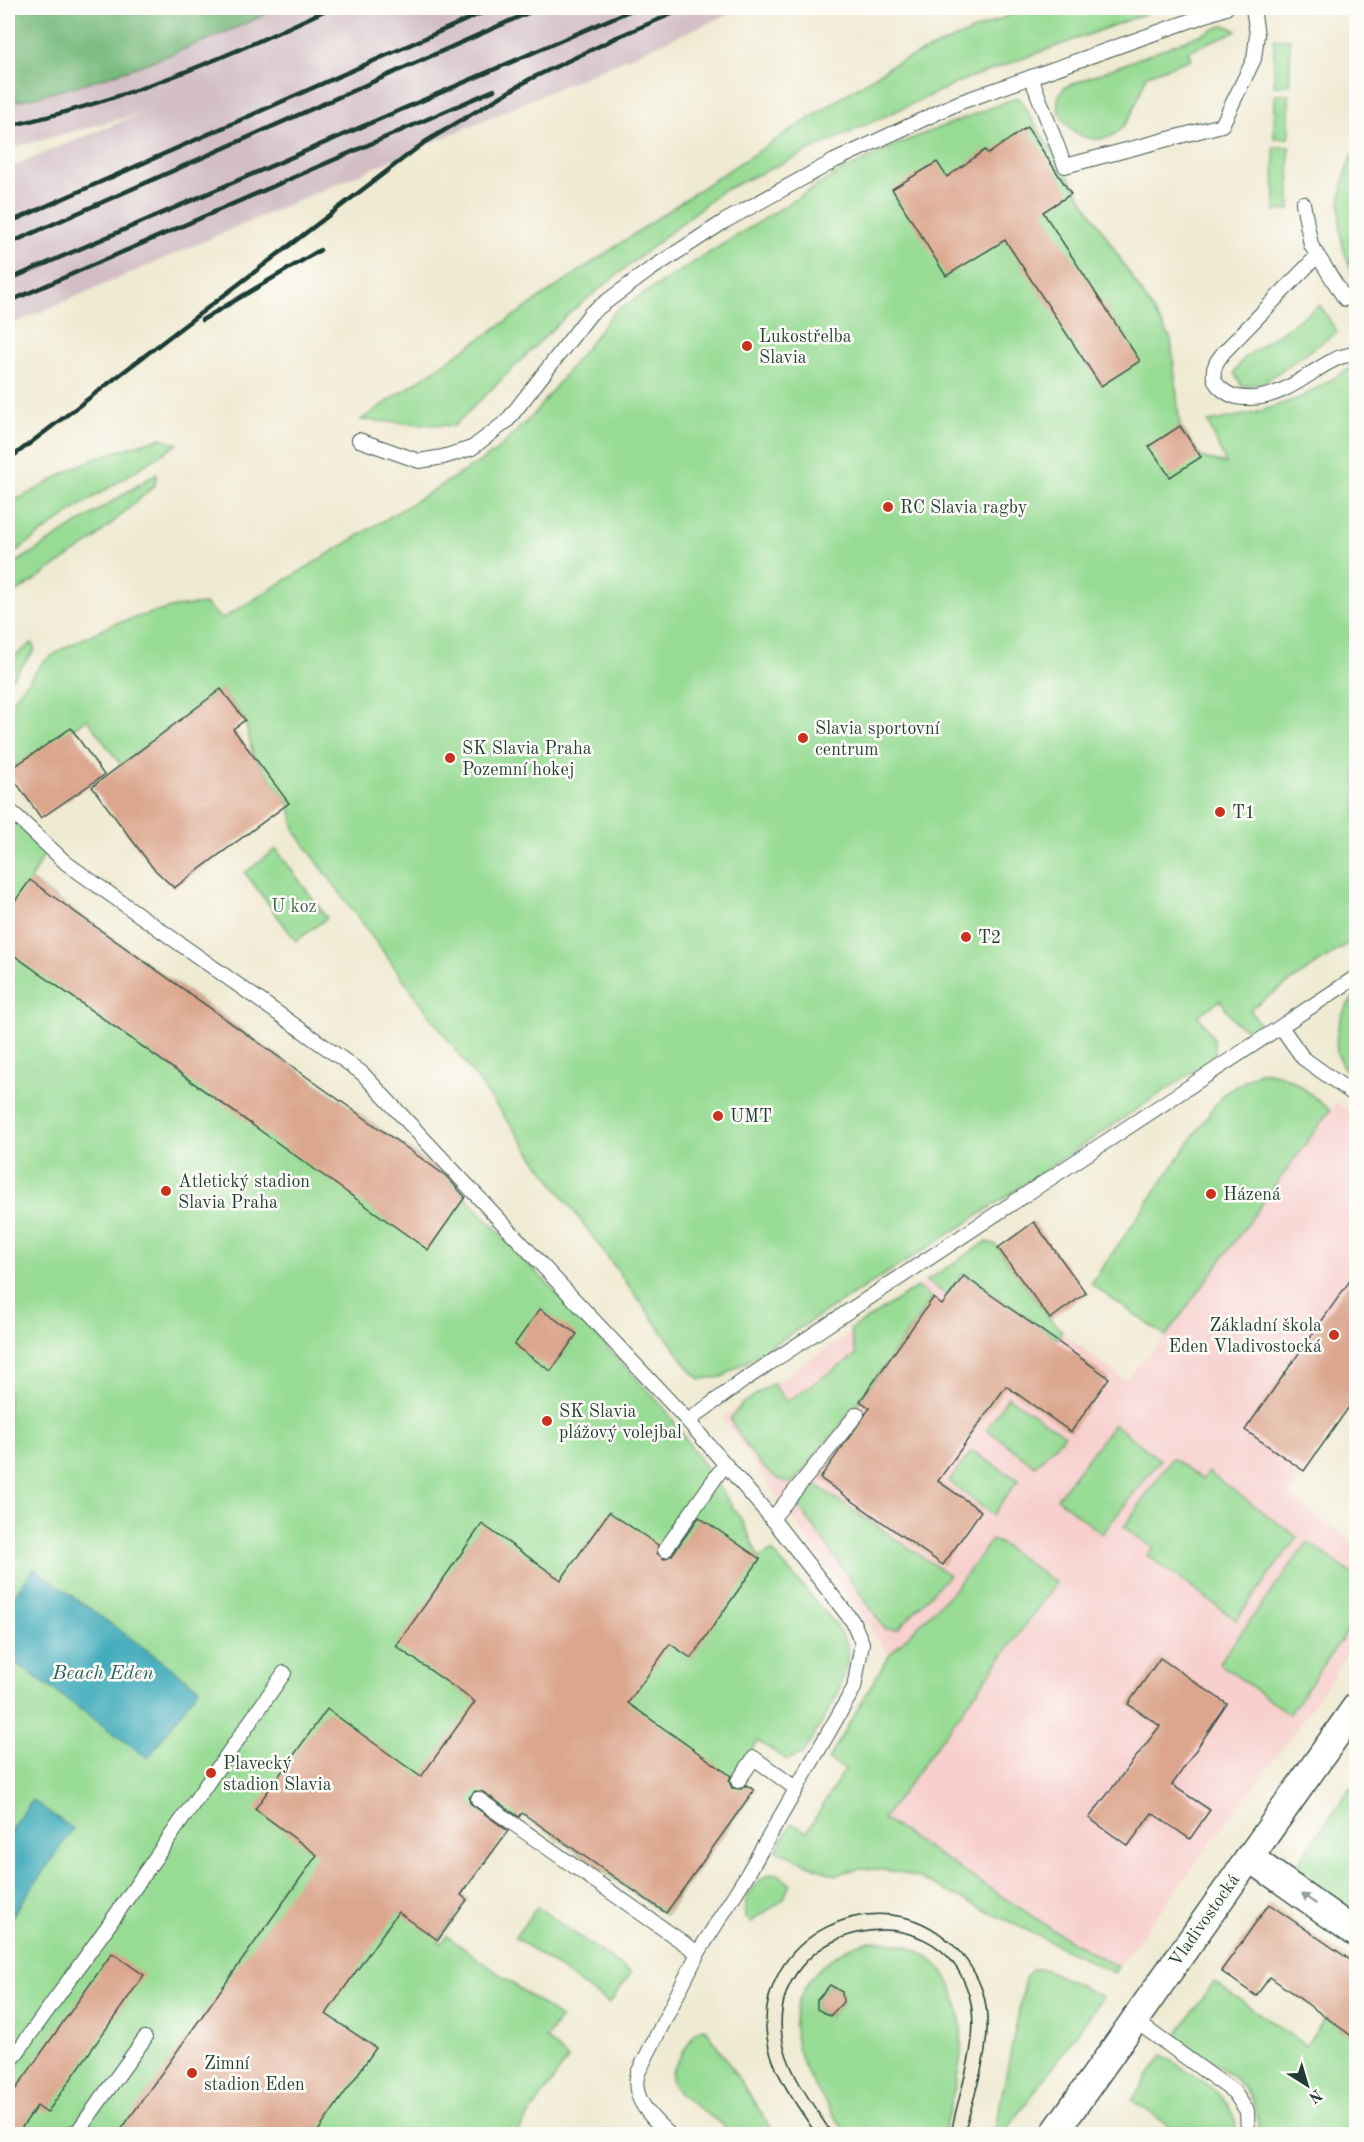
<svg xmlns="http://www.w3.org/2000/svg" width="1364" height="2142" font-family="'Old Standard TT',serif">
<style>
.built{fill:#f7d0ce}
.industrial{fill:#d2bec4}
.green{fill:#97db94;stroke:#5b8c64;stroke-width:1.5;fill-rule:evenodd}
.forest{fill:#79bb7e;stroke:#4c7c59;stroke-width:1.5}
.water{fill:#3aa9b9;stroke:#2c7376;stroke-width:1.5}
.building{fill:#dba68d}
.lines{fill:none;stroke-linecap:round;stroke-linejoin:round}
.service-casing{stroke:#3e574c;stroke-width:16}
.minor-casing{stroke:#3e574c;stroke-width:30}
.service{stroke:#fff;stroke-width:14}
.minor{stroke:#fff;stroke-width:27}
.tram{stroke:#1f3d34;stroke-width:1.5}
.rail{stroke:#1f3d34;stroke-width:4.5}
.oneway{fill:#8f9e9a}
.poi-dot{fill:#c8321e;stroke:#fdfcf7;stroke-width:2}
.labels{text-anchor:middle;stroke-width:5;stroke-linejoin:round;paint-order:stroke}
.poi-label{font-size:18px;fill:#1f3d34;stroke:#fdfcf7;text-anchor:start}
.park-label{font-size:18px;fill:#3d644c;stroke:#fdfcf7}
.street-label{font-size:18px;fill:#1f3d34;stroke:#fdfcf7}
.water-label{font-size:20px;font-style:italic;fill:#286363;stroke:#fdfcf7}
</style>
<rect width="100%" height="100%" fill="#fdfcf7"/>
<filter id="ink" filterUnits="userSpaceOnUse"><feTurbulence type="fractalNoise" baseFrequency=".0167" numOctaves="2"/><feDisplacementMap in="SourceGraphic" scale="12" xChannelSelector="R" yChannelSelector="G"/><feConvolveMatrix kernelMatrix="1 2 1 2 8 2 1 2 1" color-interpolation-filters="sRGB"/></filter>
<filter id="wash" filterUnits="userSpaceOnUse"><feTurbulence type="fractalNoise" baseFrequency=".008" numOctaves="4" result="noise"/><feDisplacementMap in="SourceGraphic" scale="24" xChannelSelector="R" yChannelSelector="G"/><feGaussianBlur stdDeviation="1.35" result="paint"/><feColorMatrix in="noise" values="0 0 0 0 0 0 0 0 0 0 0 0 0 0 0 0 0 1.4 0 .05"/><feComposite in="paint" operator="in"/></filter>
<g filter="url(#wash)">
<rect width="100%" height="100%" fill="#efead2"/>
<!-- built -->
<polygon class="built" points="1336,1102 1356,1116 1356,1272 1245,1430 1306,1473 1289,1496 1356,1543 1356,1642 1285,1745 1118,1967 1069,1940 883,1819 1055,1583 965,1587 889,1655 722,1418 963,1257 1124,1380 1166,1336"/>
<!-- industrial -->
<polygon class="industrial" points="279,8 743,8 8,326 8,168 139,114 8,149 8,103 134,68 207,40"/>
<!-- green -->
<g class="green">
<polygon points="1027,8 1161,8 964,80 722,191 568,314 454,426 361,420 709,183 892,65"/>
<path d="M1225,25L1237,31L1188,51L1191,59L1147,75C1140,91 1133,118 1120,130C1088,159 1039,112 1065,87Z"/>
<polygon points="1274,39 1290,39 1290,85 1274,86"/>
<polygon points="1275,94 1289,94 1289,138 1274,138"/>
<path d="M1018,97L1171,339L1180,426L1201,457L1226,464L1208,422L1255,413L1302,397L1354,366L1356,370V938L1250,1009L1261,1027C1242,1037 1228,1015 1221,1000L1198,1015L1214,1039L1215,1053L1206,1063L965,1224L722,1377L700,1379L692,1372L296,833L289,803L253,755L245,720L221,689L121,765L87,719L8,771V706L43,662L64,648L113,624L174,607L205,604L222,619L494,453L534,414L614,312L836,174L901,143Z"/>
<polygon points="1274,147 1289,147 1290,210 1275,211"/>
<path d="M1356,149V283C1352,270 1344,256 1342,242C1337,213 1340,174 1356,149Z"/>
<polygon points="1320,305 1337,332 1263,383 1242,386 1234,373 1244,358"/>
<path d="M162,438L178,444L78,507L8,557V503C30,495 48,482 70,470C99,455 130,447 162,438Z"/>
<polygon points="157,473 155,485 92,541 8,598 8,568"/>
<polygon points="32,643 35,650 8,683 8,661"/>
<polygon points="8,819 16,821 46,851 30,880 447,1177 665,1409 743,1522 759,1558 772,1551 837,1626 848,1647 847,1665 837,1696 804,1753 787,1760 758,1741 732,1776 754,1790 665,1915 521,1812 461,1895 467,1900 438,1941 442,1943 447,1936 560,2018 546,2039 568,2059 516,2134 8,2134"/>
<polygon points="276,849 327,918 296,941 245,873"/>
<path d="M1356,995V1070L1352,1077C1327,1056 1335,1016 1356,995Z"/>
<path d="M1259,1072C1287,1069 1309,1094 1330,1110L1166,1336L1091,1284L1222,1095Z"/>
<polygon points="986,1242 995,1244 1050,1319 1062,1331 1057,1339 963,1273 947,1295 926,1281"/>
<path d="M917,1287L932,1298L858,1403L793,1483C761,1480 746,1443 730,1419L742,1404L773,1383L786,1402L856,1355L850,1330Z"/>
<polygon points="1008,1397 1065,1435 1035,1466 987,1429"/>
<polygon points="1114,1424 1160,1460 1102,1534 1057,1498"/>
<polygon points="972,1451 1018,1480 993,1515 949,1481"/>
<polygon points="1172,1458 1202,1479 1208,1472 1297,1537 1236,1620 1147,1555 1153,1548 1124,1527"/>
<polygon points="813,1483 949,1575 898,1629 885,1629 799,1506"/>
<polygon points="992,1540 1001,1544 1056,1583 883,1819 1069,1940 1118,1967 1114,1973 921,1879 899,1872 861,1868 834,1875 776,1850 792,1823 807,1832 845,1769 828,1760 889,1655 953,1591"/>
<polygon points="1308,1542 1356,1577 1356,1619 1289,1714 1219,1663"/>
<polygon points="1351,1787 1356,1791 1356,1914 1294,1869"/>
<path d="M777,1873L790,1884L783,1900L751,1922L745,1917C742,1897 757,1876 777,1873Z"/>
<polygon points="537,1907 631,1973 609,2004 515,1937"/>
<path d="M870,1941C939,1940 965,1988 961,2052C959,2079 949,2108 943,2134H847C833,2113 816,2091 805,2068C776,2009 811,1956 870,1941ZM830,1985L842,1992L843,2002L830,2016L817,2009V2000Z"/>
<polygon points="1033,1969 1045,1969 1103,1997 1004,2134 994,2134 1026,1976"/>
<path d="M1214,1982L1306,2046L1326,2017L1356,2039V2134H1257C1266,2085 1208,2061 1175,2037Z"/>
<polygon points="702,2028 706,2029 775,2134 736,2134 680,2095 671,2081 671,2073 695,2032"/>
<path d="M1163,2055C1191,2075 1238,2095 1236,2134H1181L1132,2100Z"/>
</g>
<!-- forest -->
<path class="forest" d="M8,8H279C192,49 102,83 8,103Z"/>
<!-- water -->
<g class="water">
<polygon points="34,1568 199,1688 148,1758 8,1657 8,1604"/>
<polygon points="32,1800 73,1829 8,1922 8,1835"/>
</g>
<g id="blocks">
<!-- building -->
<g class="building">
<polygon points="1027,127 1071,194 1043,212 1140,361 1101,386 1005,240 946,276 892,189 937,162 947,177 985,150 988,154"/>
<polygon points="1180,426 1201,457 1170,477 1149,446"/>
<polygon points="221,689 245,720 233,729 289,803 174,888 153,868 92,787"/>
<polygon points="71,728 104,775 41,818 8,771"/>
<polygon points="30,880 446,1176 465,1197 428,1250 8,951 8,911"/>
<polygon points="1034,1222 1086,1293 1050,1319 998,1248"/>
<polygon points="1356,1272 1356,1397 1304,1471 1245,1430"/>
<polygon points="964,1276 1109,1378 1071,1432 1006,1386 938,1481 981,1511 943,1565 820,1478 870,1408 860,1401 933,1298 942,1305"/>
<polygon points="540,1309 577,1334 551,1371 514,1345"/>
<polygon points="609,1512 658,1545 657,1553 664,1559 672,1555 699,1517 760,1559 691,1658 670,1644 628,1703 731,1776 729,1781 732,1788 741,1789 746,1785 754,1790 666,1913 522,1813 519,1817 483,1792 475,1791 469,1798 470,1803 508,1831 461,1895 467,1900 438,1940 398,1912 326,2014 376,2048 316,2134 118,2134 317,1855 255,1809 327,1709 421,1777 475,1702 396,1646 482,1524 561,1580"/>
<polygon points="1160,1658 1227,1704 1172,1785 1210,1810 1190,1839 1152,1813 1128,1846 1089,1818 1160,1726 1128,1704"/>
<polygon points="1269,1904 1356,1964 1356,2039 1270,1977 1256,1996 1221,1971"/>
<polygon points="112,1953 144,1975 47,2113 37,2106 17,2134 8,2134 8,2100"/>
<polygon points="830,1985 842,1992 843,2002 830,2016 817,2009 817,2000"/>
</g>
</g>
</g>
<g filter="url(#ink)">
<use href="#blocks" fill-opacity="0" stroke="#3e574c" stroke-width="1.5"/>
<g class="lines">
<defs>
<g id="service">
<polyline points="1031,77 1065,166 1222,125 1254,59 1257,35 1253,8"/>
<polyline points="1303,203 1311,245 1345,299"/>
<path d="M1317,256L1224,352C1218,359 1212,367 1214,377C1215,385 1222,390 1229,394C1236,398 1243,398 1251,398C1295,397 1326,352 1356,355"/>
<polyline points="359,440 419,461 443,457 472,448 507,421 591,313 648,271 725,221 834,161 958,103 1226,8"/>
<path d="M8,814H14L66,863L362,1073L688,1421L774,1521L853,1622L862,1643L854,1688L747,1875L698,1953L638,2073C630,2097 652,2119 669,2134"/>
<polyline points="1281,1027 1303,1058 1356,1096"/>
<polyline points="688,1421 744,1380 1356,977"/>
<polyline points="772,1519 857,1414"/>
<polyline points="665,1550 725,1464"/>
<polyline points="738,1781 754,1758 795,1788"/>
<polyline points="478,1799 698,1953"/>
<polyline points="1134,2020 1234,2092 1247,2111 1248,2134"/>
<polyline points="8,2065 108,1926 284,1673"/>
<polyline points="68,2134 78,2131 145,2038"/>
</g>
<g id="minor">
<polyline points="1249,1857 1356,1933"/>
<polyline points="1054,2134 1356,1707"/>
</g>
</defs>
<!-- service casing -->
<use href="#service" class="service-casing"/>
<!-- minor casing -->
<use href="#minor" class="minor-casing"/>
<!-- service -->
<use href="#service" class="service"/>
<!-- minor -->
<use href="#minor" class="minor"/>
<!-- tram -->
<g class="tram">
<path d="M816,2134C797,2105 772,2073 767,2038C753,1938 878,1874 951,1943C967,1958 978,1975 984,1996C995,2041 975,2091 964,2134"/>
<path d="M832,2134C814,2105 787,2072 782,2037C768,1924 937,1886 969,1995C982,2040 958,2091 951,2134"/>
</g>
<!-- rail -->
<g class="rail">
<polyline points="610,40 686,8"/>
<path d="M8,126C121,102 226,58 330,8"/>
<polyline points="8,223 493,8"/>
<polyline points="8,244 539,8"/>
<polyline points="8,280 636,8"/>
<polyline points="8,302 494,90"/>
<polyline points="202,320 320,250"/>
<polyline points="8,460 425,142 530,79 616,38"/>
</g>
</g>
<!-- one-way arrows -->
<defs><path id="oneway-solid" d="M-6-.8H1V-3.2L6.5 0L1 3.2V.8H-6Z" transform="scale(1.5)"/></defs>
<use class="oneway" href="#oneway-solid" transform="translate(1309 1899) rotate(-145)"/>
</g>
<!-- markers -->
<g class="poi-dot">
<circle cx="747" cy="346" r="6"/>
<circle cx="888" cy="507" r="6"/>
<circle cx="803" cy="738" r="6"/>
<circle cx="450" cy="758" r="6"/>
<circle cx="1220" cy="812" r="6"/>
<circle cx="966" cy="937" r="6"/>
<circle cx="718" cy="1116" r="6"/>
<circle cx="166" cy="1191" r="6"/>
<circle cx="1211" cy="1194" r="6"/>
<circle cx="1334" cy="1335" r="6"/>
<circle cx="547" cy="1421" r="6"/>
<circle cx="211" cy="1773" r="6"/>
<circle cx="192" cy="2073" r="6"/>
</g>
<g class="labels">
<!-- poi labels -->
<g class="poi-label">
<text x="759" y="342">Lukostřelba<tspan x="759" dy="21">Slavia</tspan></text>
<text x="900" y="513">RC Slavia ragby</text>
<text x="815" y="734">Slavia sportovní<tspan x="815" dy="21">centrum</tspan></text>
<text x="462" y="754">SK Slavia Praha<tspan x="462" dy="21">Pozemní hokej</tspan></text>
<text x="1232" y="818">T1</text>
<text x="978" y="943">T2</text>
<text x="730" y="1122">UMT</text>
<text x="178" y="1187">Atletický stadion<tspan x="178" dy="21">Slavia Praha</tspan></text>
<text x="1223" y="1200">Házená</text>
<text x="1322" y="1331" text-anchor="end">Základní škola<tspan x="1322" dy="21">Eden Vladivostocká</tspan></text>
<text x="559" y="1417">SK Slavia<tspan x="559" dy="21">plážový volejbal</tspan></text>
<text x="223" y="1769">Plavecký<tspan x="223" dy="21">stadion Slavia</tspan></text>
<text x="204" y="2069">Zimní<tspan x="204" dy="21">stadion Eden</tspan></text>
</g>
<!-- park labels -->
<g class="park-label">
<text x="294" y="912">U koz</text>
</g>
<!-- street labels -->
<g class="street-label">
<text transform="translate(1204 1920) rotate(-55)" y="6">Vladivostocká</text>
</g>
<!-- water labels -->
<g class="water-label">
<text x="103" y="1679">Beach Eden</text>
</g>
</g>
<!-- margin -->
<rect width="1364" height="2142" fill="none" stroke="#fdfcf7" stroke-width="30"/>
<!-- north arrow -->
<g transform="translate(1307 2085) rotate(143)" stroke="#fdfcf7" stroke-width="4.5" paint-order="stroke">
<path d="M0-4.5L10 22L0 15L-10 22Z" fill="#1f3d34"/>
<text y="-9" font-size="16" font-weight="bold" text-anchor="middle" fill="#1f3d34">N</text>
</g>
</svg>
